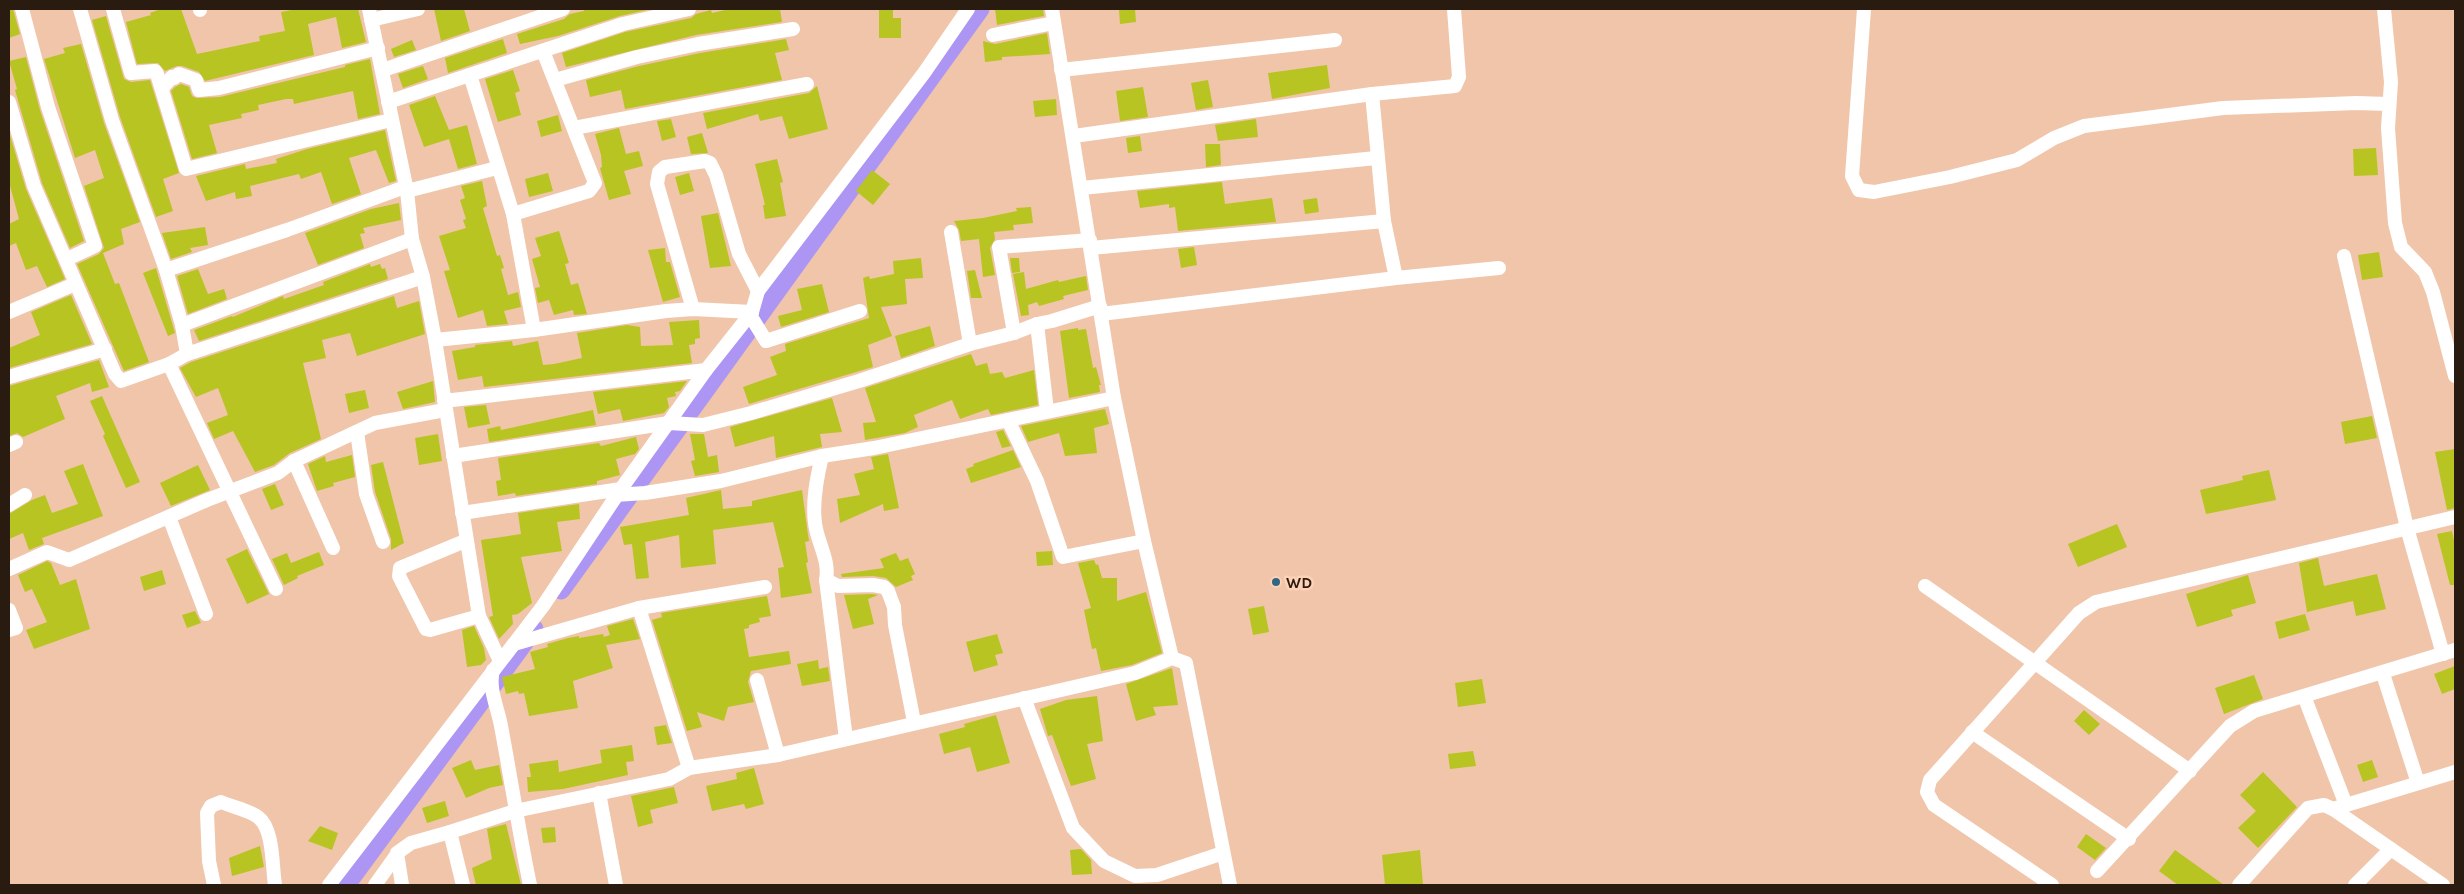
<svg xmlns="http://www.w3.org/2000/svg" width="2464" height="894" font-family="Karla,sans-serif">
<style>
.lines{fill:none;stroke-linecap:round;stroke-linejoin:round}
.canal{stroke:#ad95f4;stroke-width:19}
.building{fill:#b8c421}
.street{stroke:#fff;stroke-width:14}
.poi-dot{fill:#326683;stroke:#fdd2b6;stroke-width:2}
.labels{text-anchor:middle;stroke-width:5;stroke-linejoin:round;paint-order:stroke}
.poi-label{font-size:16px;font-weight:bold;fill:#2a1b10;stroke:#fdd2b6;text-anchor:start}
</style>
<rect width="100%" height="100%" fill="#f0c5a9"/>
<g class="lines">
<!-- canal -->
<g class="canal">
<polyline points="561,590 980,9"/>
<polyline points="346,885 534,629"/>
</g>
</g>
<!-- building -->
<g class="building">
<polygon points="9,9 13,9 20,34 9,38"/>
<polygon points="161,9 181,9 197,54 260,41 259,36 285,31 281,12 297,9 358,9 366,42 342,48 336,17 308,24 314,55 205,81 199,72 182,66 177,66 165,71 158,63 137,64 126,22 151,15 150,13"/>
<polygon points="434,9 464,9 470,31 441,41"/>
<polygon points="584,9 651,9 620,16 558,36 520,44 517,34 564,19 570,14 584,11"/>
<polygon points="730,9 780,9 782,22 696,35 566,67 562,53 625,32 691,18 696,14 711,10 712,13"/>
<polygon points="879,9 893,9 893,18 901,18 901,38 879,38"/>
<polygon points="995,9 1043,9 1044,16 997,25"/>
<polygon points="1119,9 1135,9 1136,22 1120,24"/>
<polygon points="106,16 124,79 131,82 150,80 179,173 163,179 173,211 156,217 120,117 92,20"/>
<polygon points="1047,33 1050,54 1002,57 1002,60 985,62 983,41 995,44"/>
<polygon points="503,39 507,53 448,73 445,58"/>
<polygon points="786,39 789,50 775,53 782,80 625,109 621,90 590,97 586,80 639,66 700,53"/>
<polygon points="412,40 416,50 394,57 391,49"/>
<polygon points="81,44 104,123 140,222 121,229 124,244 103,253 115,284 119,283 149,362 124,371 77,264 99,254 104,248 84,186 104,178 95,150 75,158 44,59 65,53 63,48"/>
<polygon points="26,57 40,110 84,241 70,248 42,183 15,90 17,89 9,61"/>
<polygon points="370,59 380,114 358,119 353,91 294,104 293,99 286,99 258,105 259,110 241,114 242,118 209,125 217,153 192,159 171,91 175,87 181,84 189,87 192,96 196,98 220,97 345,67 345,65"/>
<polygon points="1327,65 1330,88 1272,99 1268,73"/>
<polygon points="423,66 428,79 403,88 398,74"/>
<polygon points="513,70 520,91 515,93 521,115 498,122 485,79"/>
<polygon points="1208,80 1213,107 1196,110 1191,83"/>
<polygon points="817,86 828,129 789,139 782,116 760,121 758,114 707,129 703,113 809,93"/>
<polygon points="1143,87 1148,117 1120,121 1116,91"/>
<polygon points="435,96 449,130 467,125 477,164 458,169 449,139 424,147 409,105"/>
<polygon points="1056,99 1057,115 1035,117 1033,101"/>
<polygon points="558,115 562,131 541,137 537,121"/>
<polygon points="671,119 676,137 662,141 657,121"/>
<polygon points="1256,119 1258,137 1218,141 1215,125"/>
<polygon points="619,128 626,154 639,151 643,166 624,171 631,194 609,200 600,168 602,167 601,155 595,134"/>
<polygon points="385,130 396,181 389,183 376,150 349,158 361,194 332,204 321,172 301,179 299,174 250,186 252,196 236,199 235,192 206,201 196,176 245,164 246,169 277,163 276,159 307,149"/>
<polygon points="9,132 26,189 65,279 47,287 37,266 26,270 16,243 9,246 9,224 19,219 9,182"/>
<polygon points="702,133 708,153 691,154 687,137"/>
<polygon points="1140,136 1142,151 1128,153 1126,138"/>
<polygon points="1205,144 1220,144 1221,165 1206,167"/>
<polygon points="2376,148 2378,175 2354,176 2353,149"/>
<polygon points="777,159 783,182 780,183 786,216 765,219 763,205 765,205 755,164"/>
<polygon points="872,170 890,184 873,205 856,191"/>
<polygon points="548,173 553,191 529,197 525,179"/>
<polygon points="689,173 694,191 680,195 675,177"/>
<polygon points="482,181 487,206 483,208 497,256 500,255 504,268 501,269 508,295 518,292 521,307 504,311 508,324 487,326 483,310 458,318 444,271 450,270 439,236 466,228 463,220 466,219 460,200 465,198 461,186"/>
<polygon points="1222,182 1225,204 1272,198 1276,222 1178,231 1175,207 1169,208 1169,204 1140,208 1137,191"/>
<polygon points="1317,198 1319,212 1305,214 1303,200"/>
<polygon points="399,203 401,220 363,228 365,233 360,234 364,248 318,265 305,233 371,209"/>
<polygon points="1031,207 1033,223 1013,225 1014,230 994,232 995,239 990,248 995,275 983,277 979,239 961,241 959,230 954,221 983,218 1017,211 1016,208"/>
<polygon points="718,213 731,266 710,268 701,216"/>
<polygon points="205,227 208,245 190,248 192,252 171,259 162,233"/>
<polygon points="559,231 569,263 565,264 571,285 578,283 587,314 574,315 573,310 554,315 549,300 538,303 535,288 540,287 532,259 541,256 535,238"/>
<polygon points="1194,247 1197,265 1181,268 1178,249"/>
<polygon points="665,248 666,262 670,262 680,297 663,302 648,250"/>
<polygon points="2379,252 2383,277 2362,280 2358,255"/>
<polygon points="921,258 923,278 905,279 907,304 881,307 892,336 868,345 873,367 749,404 743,387 777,375 770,357 786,351 785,344 869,318 863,278 869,276 870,279 894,274 893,261"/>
<polygon points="1010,258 1019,258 1020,272 1012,273"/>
<polygon points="370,264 371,267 380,264 382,269 385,268 388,279 199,341 194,330 232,316 233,317 283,296 284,299 324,285 323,282"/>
<polygon points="156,268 175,333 168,336 143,273"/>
<polygon points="198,269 208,294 224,289 227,299 188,314 177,276"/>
<polygon points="975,270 982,298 971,298 967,271"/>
<polygon points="1024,272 1026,289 1058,280 1059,282 1086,276 1088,290 1063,296 1064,299 1039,306 1037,302 1028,305 1029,315 1021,316 1013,274"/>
<polygon points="822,284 829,312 781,327 778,316 802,310 797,289"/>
<polygon points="71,295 92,344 9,368 9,348 40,335 31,312"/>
<polygon points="394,296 397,308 419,301 425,334 357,356 350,333 322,340 326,358 303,363 321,439 290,453 274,465 255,472 233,431 214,439 207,423 228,415 218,388 196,397 180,368 191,362"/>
<polygon points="699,320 700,338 695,339 695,344 689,345 692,363 484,387 482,376 458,380 452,351 475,347 475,345 512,341 513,346 538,341 543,365 554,364 582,358 577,333 627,325 640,327 641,346 673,345 669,322"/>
<polygon points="930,326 935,346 901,358 895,336"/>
<polygon points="1078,328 1078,330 1086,329 1093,368 1096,367 1101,385 1099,385 1100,392 1069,398 1060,331"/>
<polygon points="971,354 976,366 987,363 990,374 1002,372 1005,378 1034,370 1038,405 991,415 988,409 960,419 952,400 914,415 918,427 905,433 865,440 863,423 876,422 865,388"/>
<polygon points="99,360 109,387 92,392 90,383 56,396 65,419 23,437 17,433 9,436 9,386"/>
<polygon points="433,381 435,402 403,409 397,392"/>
<polygon points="687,381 680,391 675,392 676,396 667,398 669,407 664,413 623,421 620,409 598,414 593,392"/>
<polygon points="365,390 369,408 349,413 345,394"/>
<polygon points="102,396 140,482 126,488 103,436 105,434 90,401"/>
<polygon points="832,398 842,432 820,434 822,447 776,458 774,436 735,447 730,427"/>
<polygon points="486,405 490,424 468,428 464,407"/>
<polygon points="1105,409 1109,424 1094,428 1097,453 1065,456 1059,433 1028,442 1021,426"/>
<polygon points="593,410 596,425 489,442 487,429 500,426 501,430"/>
<polygon points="2372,416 2377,438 2345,444 2341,422"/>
<polygon points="1003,430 1011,446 1002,448 996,432"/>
<polygon points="438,434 442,461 419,465 415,438"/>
<polygon points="690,434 704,434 708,457 717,455 719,472 695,476 691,461 695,460"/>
<polygon points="636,437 639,449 635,454 616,459 620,475 597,481 597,484 516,496 515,493 498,496 496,481 501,480 498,458 599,443 601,446"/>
<polygon points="2455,449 2455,508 2447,510 2435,452"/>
<polygon points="1013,450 1021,467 971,483 966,469 974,466 973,464"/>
<polygon points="888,454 899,508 884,511 883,504 840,523 837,499 860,495 854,474 874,469 871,457"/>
<polygon points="352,455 355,477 333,483 334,486 317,491 308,464 325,456 326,462"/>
<polygon points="383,462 404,543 391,550 391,539 375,492 371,465"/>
<polygon points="83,464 103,516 42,538 44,544 29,550 23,533 9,539 9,514 32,500 45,495 52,513 78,504 64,471"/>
<polygon points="198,465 210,490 171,506 160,483"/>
<polygon points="2269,470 2276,500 2206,514 2200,490 2243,480 2242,476"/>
<polygon points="275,484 284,505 271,510 262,489"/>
<polygon points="721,490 723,509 752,506 752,501 802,490 808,535 809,541 805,542 808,562 806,563 812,593 781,598 778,568 784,567 773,522 713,530 716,564 681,568 679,535 645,542 649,578 636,579 632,544 624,545 620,527 689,515 686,498"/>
<polygon points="579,504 580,519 557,522 562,551 521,557 532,603 518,614 512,615 513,624 499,639 489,617 493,616 481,540 521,534 518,513"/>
<polygon points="2117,524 2127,547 2078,567 2068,544"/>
<polygon points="2452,531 2455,545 2455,585 2450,585 2437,534"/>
<polygon points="247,549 269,594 247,604 226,559"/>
<polygon points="1052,551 1053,565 1037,566 1036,552"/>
<polygon points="319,552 324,565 297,576 298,578 284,585 272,559 287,553 291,563"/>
<polygon points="896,553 900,561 908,558 915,574 911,576 913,580 896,587 886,578 873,576 842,577 841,574 884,568 880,559"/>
<polygon points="2318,558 2324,586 2377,574 2386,609 2356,616 2353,601 2307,612 2299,563"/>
<polygon points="1094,560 1096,565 1098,564 1102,578 1117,578 1117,601 1146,592 1162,653 1132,665 1101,671 1096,648 1092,649 1084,610 1091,608 1078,563"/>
<polygon points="47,561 51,563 60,585 76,579 90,629 34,649 26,630 47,622 32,589 25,592 18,575"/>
<polygon points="162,570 166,584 144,591 140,577"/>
<polygon points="2248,575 2256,603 2231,610 2233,616 2197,627 2186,594"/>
<polygon points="872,594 878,595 868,599 874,624 853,629 844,595"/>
<polygon points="767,596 771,616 759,618 760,622 749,625 749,628 744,629 749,657 789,651 791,664 751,671 748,682 754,702 728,707 724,721 697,712 702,727 687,731 652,620 662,617 661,613"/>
<polygon points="1264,606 1269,632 1253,635 1248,609"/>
<polygon points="195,611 201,623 187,628 182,615"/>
<polygon points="2305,614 2310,630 2279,639 2275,622"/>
<polygon points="633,619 640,639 606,645 613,668 573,681 578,708 529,716 524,693 519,694 518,691 506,694 502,677 535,669 530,652 548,647 547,644 568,638 579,636 579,638 603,634 604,637 610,635 607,626"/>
<polygon points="474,626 484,648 486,660 481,665 467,667 462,630"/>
<polygon points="997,634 1003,653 995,655 998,665 974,672 966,642"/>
<polygon points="818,660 819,669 828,667 830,681 802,686 797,664"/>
<polygon points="2455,666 2455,689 2442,694 2434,674"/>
<polygon points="1172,668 1178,705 1153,707 1156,715 1136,721 1126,684"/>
<polygon points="2254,675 2263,699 2224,714 2215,688"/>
<polygon points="1482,679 1486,703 1458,707 1455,683"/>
<polygon points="1097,696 1103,741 1087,744 1096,779 1071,786 1052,735 1048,736 1040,709 1066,700"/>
<polygon points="2084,710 2100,724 2089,735 2074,721"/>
<polygon points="996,715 1010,763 977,772 970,747 944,754 939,734 965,727 964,724"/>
<polygon points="666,725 672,743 657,745 654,727"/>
<polygon points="632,745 634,761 626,762 628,775 563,789 528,792 527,777 531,777 529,764 558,760 559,772 602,763 600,750"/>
<polygon points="1473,751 1476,766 1450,769 1448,754"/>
<polygon points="471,760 475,770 499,765 503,785 489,788 466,798 452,768"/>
<polygon points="2372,760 2378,777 2363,782 2357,765"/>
<polygon points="754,768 764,804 746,809 744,804 712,811 706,786 737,779 736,773"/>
<polygon points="2263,772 2297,807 2258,848 2238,828 2256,811 2240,795"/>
<polygon points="674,787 678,803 650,810 653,823 638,827 631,796"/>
<polygon points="445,801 449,816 427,823 422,808"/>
<polygon points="506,824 521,885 476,885 472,868 492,859 487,829"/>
<polygon points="320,826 338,833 332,850 308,841"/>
<polygon points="555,827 556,842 543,843 541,828"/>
<polygon points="2086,834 2106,848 2095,860 2077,847"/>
<polygon points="260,846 264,867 232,876 229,858"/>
<polygon points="1081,849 1091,860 1092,874 1072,875 1070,850"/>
<polygon points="1420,850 1423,885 1385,885 1382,855"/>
<polygon points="2175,850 2224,885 2178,885 2159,871"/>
</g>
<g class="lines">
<!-- street -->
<g class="street">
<polyline points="22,9 48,107 95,246 67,259"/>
<polyline points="80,9 112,120 166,270"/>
<polyline points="113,9 131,73 155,71 157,74 186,169 391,120"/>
<polyline points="200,9 200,10"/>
<polyline points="369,9 407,191 412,239 423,277 435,340 479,616 500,661"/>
<polyline points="1052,9 1114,398 1144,541 1172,658"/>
<polyline points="1864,9 1852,176 1859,190 1874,192 1950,177 2017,160 2054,138 2084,126 2223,108 2356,103 2389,104"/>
<polyline points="2384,9 2391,82 2388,128 2395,223 2401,247 2425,272 2433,292 2455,376"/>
<polyline points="371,20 418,9"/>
<polyline points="993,35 1054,23"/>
<polyline points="383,70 563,9"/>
<polyline points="1061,70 1335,40"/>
<polyline points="470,75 513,214 534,330"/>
<polyline points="555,80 637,57 698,44 793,29"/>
<polyline points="163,87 172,77 174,78 179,74 196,80 199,90 219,88 378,48"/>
<polyline points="9,102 34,186 115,374 121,381 169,364 187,354 423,277"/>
<polyline points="388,102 623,24 689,9"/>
<polyline points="574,128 807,84"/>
<polyline points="1074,136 1372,94 1455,86 1459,77 1454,9"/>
<polyline points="1082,188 1376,158"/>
<polyline points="407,191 497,168"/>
<polyline points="513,214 589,191 595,183 543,51"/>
<polyline points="951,232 970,344"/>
<polyline points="1091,248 1384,221"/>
<polyline points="2344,256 2407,528 2443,654"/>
<polyline points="1396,278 1499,268"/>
<polyline points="693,309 657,184 659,172 665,167 705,161 710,163 716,175 739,254 758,291"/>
<polyline points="9,312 75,284"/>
<polyline points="752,312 750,315 766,341 860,311"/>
<polyline points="1101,314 1396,278 1384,221 1372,94"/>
<polyline points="1037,324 1047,411"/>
<polyline points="182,325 412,239"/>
<polyline points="1014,333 999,247 1090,240"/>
<polyline points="435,340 534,330 666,311 693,309 752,312"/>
<polyline points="187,354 182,325 166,270 287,230 405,187"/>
<polyline points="169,364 276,589"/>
<polyline points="9,377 105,349"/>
<polyline points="444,401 706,370"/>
<polyline points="1008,420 1037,481 1063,557 1144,541"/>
<polyline points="357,432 366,494 383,542"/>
<polyline points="9,445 16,442"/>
<polyline points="453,456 669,423 703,425 751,413 859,381 970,344 1014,333 1037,324 1052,321 1100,306"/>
<path d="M822,456C817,477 812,501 815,523C817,542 830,560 826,580L838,586L873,585L884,587L888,591L894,607L895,625L914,722"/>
<polyline points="294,461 333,548"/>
<polyline points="615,495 645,493 721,481 822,456 874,448 1114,398"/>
<polyline points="9,505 25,495"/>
<polyline points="462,513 621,489 619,491"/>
<polyline points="169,517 206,614"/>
<polyline points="465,541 400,568 399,576 426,629 430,630 479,616"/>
<polyline points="9,569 47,552 69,560 207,500 278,473 294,461 375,423 445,410"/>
<polyline points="826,580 846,739"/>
<polyline points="1925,586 2190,771"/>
<polyline points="639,608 689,768"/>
<polyline points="9,610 16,628 9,630"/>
<polyline points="514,644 639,608 765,587"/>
<path d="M493,670C488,689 498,708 501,726C511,779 519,832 530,885"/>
<polyline points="2383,674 2418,783"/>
<polyline points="757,680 778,755"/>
<polyline points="2304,696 2346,805"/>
<polyline points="1024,698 1073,828 1104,861 1135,876 1157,875 1223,853"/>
<polyline points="1972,732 2129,839"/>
<polyline points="599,793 616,885"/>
<polyline points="2333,809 2455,772"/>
<polyline points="2097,871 2230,726 2254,711 2455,650"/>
<path d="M214,885L209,861L207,813L211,806L221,802C232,807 249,810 258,817C274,829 272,867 275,885"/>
<polyline points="329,885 543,606 621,489 706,370 752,312 758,291 924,73 968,9"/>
<polyline points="375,885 395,857"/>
<polyline points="402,885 397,853 411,843 450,832"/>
<polyline points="463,885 450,832 515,811 669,779 689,768 778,755 1135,673 1172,658 1186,663 1230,885"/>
<polyline points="2052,885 1934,805 1927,792 1930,780 2079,613 2096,602 2455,517"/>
<polyline points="2239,885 2308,808 2324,805 2333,809 2443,885"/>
<polyline points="2355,885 2391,849"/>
</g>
</g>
<!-- markers -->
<circle class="poi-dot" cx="1276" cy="582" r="5"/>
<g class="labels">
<!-- poi labels -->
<g class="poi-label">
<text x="1286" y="588">WD</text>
</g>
</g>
<!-- border -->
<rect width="2464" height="894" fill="none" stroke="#2a1b10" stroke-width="20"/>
</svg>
